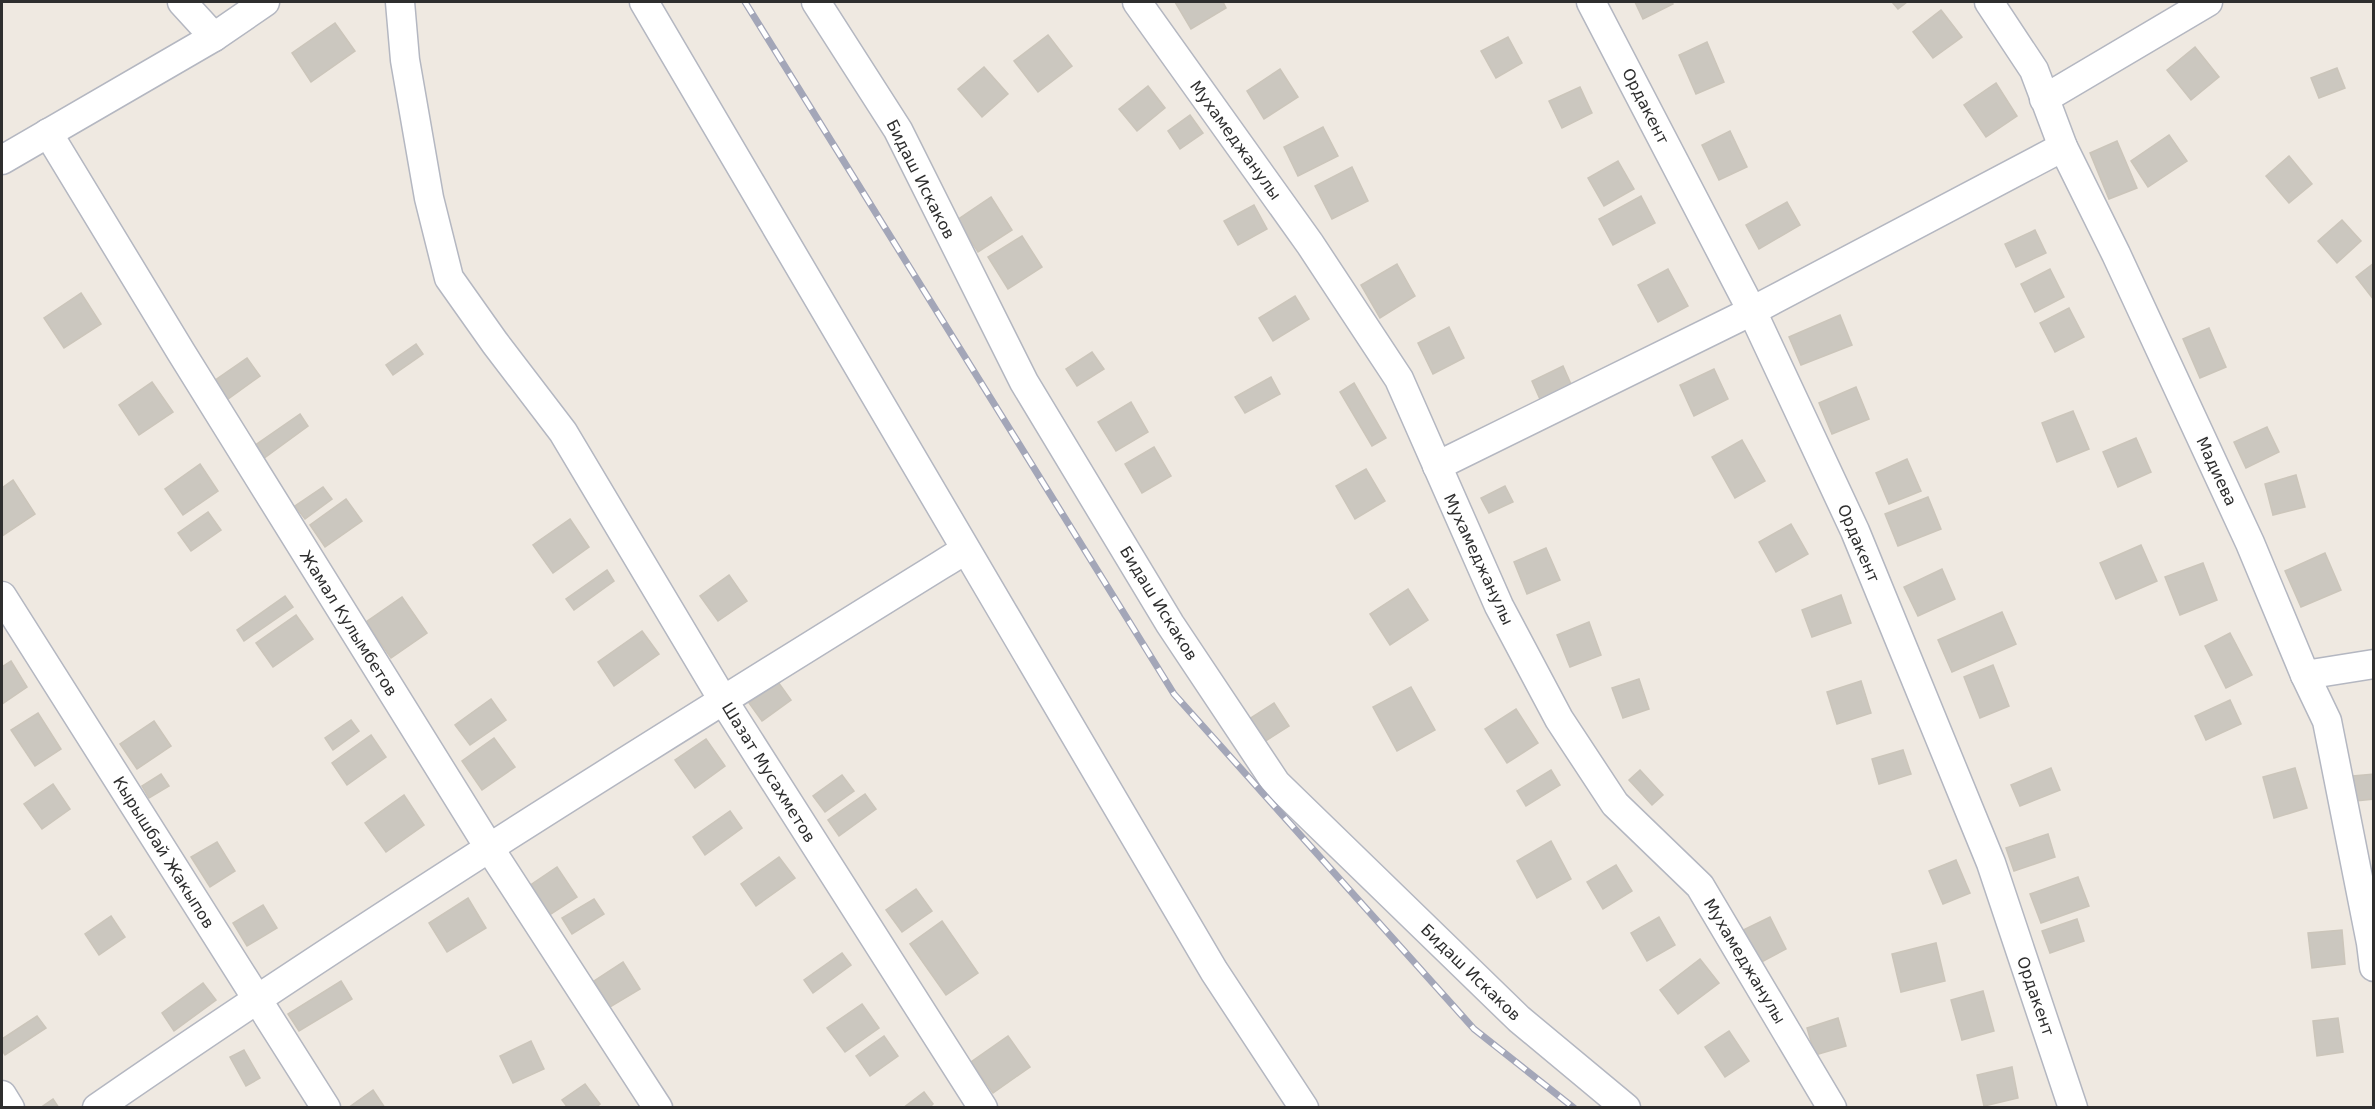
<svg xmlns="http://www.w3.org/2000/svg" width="2375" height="1109" font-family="'DejaVu Sans',sans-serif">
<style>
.building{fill:#cbc7bf;stroke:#cbc5ba;stroke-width:1.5}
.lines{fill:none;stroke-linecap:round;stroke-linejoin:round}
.minor-casing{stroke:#b4b7c1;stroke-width:31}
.minor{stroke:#fff;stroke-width:28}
.rail-casing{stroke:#a3a6b8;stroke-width:7}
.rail{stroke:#fff;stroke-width:4.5;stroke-dasharray:14;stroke-linecap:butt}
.labels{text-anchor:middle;stroke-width:6;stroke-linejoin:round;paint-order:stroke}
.street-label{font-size:16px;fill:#2e2e2e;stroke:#fff}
</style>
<rect width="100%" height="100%" fill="#efe9e1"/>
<!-- building -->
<g class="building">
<polygon points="1175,2 1223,2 1226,8 1191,29"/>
<polygon points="1635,2 1672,2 1673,4 1643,19"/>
<polygon points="1892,2 1907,2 1898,9"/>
<polygon points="1941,10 1962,37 1933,58 1913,32"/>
<polygon points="335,23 355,51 311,82 292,53"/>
<polygon points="1048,35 1072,66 1038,92 1014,61"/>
<polygon points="1508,37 1522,63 1496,78 1481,51"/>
<polygon points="1707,42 1724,82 1696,94 1679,55"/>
<polygon points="2195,47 2219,77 2191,100 2167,70"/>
<polygon points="984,67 1008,94 982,117 958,89"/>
<polygon points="2337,68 2345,88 2319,98 2311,78"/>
<polygon points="1280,69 1298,97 1264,119 1247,91"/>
<polygon points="1996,83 2017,116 1986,137 1964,105"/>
<polygon points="1148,86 1165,108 1137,131 1119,109"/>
<polygon points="1580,87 1592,113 1562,128 1549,101"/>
<polygon points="1190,115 1203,133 1180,149 1168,131"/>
<polygon points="1323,127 1338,156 1298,176 1284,147"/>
<polygon points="1730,131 1747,167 1719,180 1702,145"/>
<polygon points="2169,135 2187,161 2148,187 2131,161"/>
<polygon points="2117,141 2137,188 2109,199 2090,153"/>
<polygon points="2289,156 2312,184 2289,203 2266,176"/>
<polygon points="1618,161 1634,189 1604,206 1588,178"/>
<polygon points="1352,167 1368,201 1332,219 1315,186"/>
<polygon points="1641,196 1655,223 1613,245 1599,219"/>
<polygon points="991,197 1012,230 978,252 957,220"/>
<polygon points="1787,202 1800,225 1759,249 1746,225"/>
<polygon points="1254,205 1267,229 1238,245 1224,221"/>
<polygon points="2342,220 2361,241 2337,263 2318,241"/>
<polygon points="2035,230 2046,253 2016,267 2005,244"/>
<polygon points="1022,236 1042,267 1008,289 988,257"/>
<polygon points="2374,263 2374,300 2356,277"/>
<polygon points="1397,264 1415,296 1380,318 1361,285"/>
<polygon points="1668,269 1688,306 1658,322 1638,285"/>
<polygon points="2050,269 2064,297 2035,312 2021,284"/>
<polygon points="81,293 101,324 64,348 44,318"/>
<polygon points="1295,296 1309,319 1273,341 1259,318"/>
<polygon points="2069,308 2084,337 2055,352 2040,323"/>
<polygon points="1840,315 1852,345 1801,365 1789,337"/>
<polygon points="1449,327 1464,358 1433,374 1418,343"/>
<polygon points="2209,328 2226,367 2200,378 2183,339"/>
<polygon points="416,344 423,354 393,375 386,365"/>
<polygon points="1092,352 1104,369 1077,386 1066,369"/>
<polygon points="247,358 260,376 224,402 211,383"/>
<polygon points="1563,366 1574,391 1543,406 1532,381"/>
<polygon points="1714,369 1728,399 1694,416 1680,385"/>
<polygon points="1271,377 1280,394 1245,413 1235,397"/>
<polygon points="152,382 173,412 139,435 119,405"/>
<polygon points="1354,383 1386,438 1372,446 1340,392"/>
<polygon points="1856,387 1869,419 1832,434 1819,403"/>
<polygon points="1131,402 1148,432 1116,451 1098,422"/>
<polygon points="2073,411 2089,449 2057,462 2042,423"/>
<polygon points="300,414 308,426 263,459 254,446"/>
<polygon points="2267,427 2279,452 2246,468 2234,442"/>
<polygon points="2136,438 2151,472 2118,487 2103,452"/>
<polygon points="1742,440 1765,481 1735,498 1712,457"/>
<polygon points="1154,447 1171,476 1142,493 1125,464"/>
<polygon points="1907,459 1921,491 1889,504 1876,473"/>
<polygon points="200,464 218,491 183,515 165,489"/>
<polygon points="1366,469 1385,501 1355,519 1336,486"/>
<polygon points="2296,475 2305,507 2273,515 2265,484"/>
<polygon points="13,480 35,514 2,536 2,488"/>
<polygon points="1505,486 1513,502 1489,513 1481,498"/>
<polygon points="323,487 332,499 305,519 295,506"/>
<polygon points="1928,497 1941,529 1898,546 1885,514"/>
<polygon points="346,499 362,521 325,547 310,525"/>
<polygon points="208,512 221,530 191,551 178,533"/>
<polygon points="570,519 589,547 553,573 533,545"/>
<polygon points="1791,524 1808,554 1776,572 1759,542"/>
<polygon points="2141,545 2157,581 2116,599 2100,563"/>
<polygon points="1546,548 1560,580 1527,594 1514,562"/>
<polygon points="2325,553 2341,590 2301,607 2285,571"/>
<polygon points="2203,563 2217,600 2180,615 2165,577"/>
<polygon points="1942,569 1955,599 1918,616 1904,587"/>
<polygon points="607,570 614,581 574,610 566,599"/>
<polygon points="729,575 747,601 718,621 700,596"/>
<polygon points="1408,589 1428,620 1390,645 1370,614"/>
<polygon points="1841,595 1851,623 1812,637 1802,610"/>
<polygon points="285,596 293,607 244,641 237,630"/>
<polygon points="402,597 427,633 391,658 366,622"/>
<polygon points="2002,612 2016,644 1952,672 1938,640"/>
<polygon points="296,615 313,639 273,667 256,643"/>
<polygon points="1589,622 1601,655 1570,667 1557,635"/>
<polygon points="642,631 659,654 614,686 598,662"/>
<polygon points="2230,633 2252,675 2226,688 2205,646"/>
<polygon points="11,661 27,687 2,704 2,667"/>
<polygon points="1993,665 2009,706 1980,718 1964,677"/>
<polygon points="1639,679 1649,709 1623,718 1612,688"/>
<polygon points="1861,681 1871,713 1837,724 1827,692"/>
<polygon points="778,682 791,700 762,721 749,703"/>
<polygon points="1411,687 1435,730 1397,751 1373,707"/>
<polygon points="491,699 506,720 470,745 455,725"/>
<polygon points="2230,700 2241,724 2206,740 2195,716"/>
<polygon points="1274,703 1289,726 1261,744 1246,721"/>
<polygon points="1516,709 1538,743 1507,763 1485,729"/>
<polygon points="38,713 61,749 35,766 11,730"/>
<polygon points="351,720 359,731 333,750 325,738"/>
<polygon points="154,721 171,746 137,769 120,744"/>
<polygon points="371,735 386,757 347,785 332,763"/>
<polygon points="494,738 515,767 482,790 462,761"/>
<polygon points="706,739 725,766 695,788 675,760"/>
<polygon points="1903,750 1911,774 1879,784 1872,759"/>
<polygon points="2051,768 2060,790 2020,806 2011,785"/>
<polygon points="2295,768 2307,808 2274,818 2263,777"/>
<polygon points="1551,770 1560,785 1526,806 1517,791"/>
<polygon points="1640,770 1663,795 1652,805 1629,780"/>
<polygon points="161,774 169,786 149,798 142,786"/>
<polygon points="2374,774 2374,799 2356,801 2353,776"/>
<polygon points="842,775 854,791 825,812 813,796"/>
<polygon points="53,784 70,809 42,829 24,804"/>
<polygon points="865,794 876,809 839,836 828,820"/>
<polygon points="404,795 424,825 386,852 365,823"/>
<polygon points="730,811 742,828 705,855 693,837"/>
<polygon points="2048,834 2055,857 2014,871 2006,848"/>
<polygon points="1551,841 1571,879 1537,898 1517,861"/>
<polygon points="217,842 235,871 210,887 191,857"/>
<polygon points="779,857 795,878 756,906 741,884"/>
<polygon points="1956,860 1970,893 1943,904 1929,871"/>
<polygon points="1616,865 1632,891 1603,909 1587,882"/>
<polygon points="557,867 577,897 548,916 529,886"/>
<polygon points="2078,877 2089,906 2041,923 2030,894"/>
<polygon points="916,889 932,911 902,932 886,910"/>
<polygon points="468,898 486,928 447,952 429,923"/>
<polygon points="594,899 604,914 572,934 562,918"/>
<polygon points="263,905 277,928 247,946 233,923"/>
<polygon points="111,916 125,937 99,955 85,934"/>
<polygon points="1659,917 1675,945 1647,961 1631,933"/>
<polygon points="1770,917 1786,949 1756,965 1739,932"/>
<polygon points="2077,919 2084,941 2050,953 2042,931"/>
<polygon points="942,921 978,973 946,995 910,944"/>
<polygon points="2342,930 2345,964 2312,968 2308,933"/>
<polygon points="1936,943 1945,981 1901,992 1892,954"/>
<polygon points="842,953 851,965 813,993 804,980"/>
<polygon points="1700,959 1719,983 1678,1014 1660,990"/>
<polygon points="623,962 640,989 610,1007 594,981"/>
<polygon points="341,981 352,999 299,1031 288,1014"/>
<polygon points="203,983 216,1000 174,1031 162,1013"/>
<polygon points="1983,991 1994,1031 1962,1040 1951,1000"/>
<polygon points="862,1004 879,1028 845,1052 827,1028"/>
<polygon points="37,1016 46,1028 5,1055 2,1050 2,1039"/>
<polygon points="1838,1018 1846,1046 1815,1055 1807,1028"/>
<polygon points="2338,1018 2343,1052 2317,1056 2313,1021"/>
<polygon points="1729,1031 1749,1061 1725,1077 1705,1047"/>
<polygon points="884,1036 898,1056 870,1076 856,1056"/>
<polygon points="1008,1036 1030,1067 993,1093 971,1062"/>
<polygon points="531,1041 544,1069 513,1083 500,1056"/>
<polygon points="244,1050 260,1078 246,1086 230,1057"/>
<polygon points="2012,1067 2018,1098 1984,1106 1977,1075"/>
<polygon points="585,1084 600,1104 595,1108 568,1108 562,1100"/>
<polygon points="373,1090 385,1108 348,1108"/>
<polygon points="924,1092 933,1104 929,1108 903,1108"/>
<polygon points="53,1099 59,1108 40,1108"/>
</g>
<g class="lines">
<defs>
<g id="minor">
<polyline points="182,2 214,37"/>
<polyline points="400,2 405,60 429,198 449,278 495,343 563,432 723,700 983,1108"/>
<polyline points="644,2 1214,971 1304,1108"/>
<polyline points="816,2 898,130 1024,382 1170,624 1276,783 1519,1019 1626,1108"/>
<polyline points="1137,2 1310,244 1399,379 1499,606 1559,719 1615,804 1700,886 1832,1108"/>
<polyline points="1591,2 1752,311 1855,531 1991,863 2073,1108"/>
<polyline points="1989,2 2034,70 2063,147 2116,254 2250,543 2305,675 2327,721 2371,943 2374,967"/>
<polyline points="2044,99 2208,2"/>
<polyline points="48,133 181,352 490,849 658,1108"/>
<polyline points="2,160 214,37 265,2"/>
<polyline points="1437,466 1752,311 2063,147"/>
<polyline points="2,596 326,1108"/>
<polyline points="2305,675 2374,664"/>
<polyline points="2,1095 10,1108"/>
<path d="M97,1108C380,912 673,731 965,550"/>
</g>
</defs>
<!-- minor casing -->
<use href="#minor" class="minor-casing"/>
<!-- minor -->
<use href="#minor" class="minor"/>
<defs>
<polyline id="rail" points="745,2 1174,694 1474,1029 1574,1108"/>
</defs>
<!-- rail casing -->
<use href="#rail" class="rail-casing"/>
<!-- rail -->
<use href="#rail" class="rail"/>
</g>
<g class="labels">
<!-- street labels -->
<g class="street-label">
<text transform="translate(1646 106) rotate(63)" y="6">Ордакент</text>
<text transform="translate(1236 140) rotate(54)" y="6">Мухамеджанулы</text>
<text transform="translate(921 179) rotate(63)" y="6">Бидаш Искаков</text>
<text transform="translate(2217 471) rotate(65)" y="6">Мадиева</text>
<text transform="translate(1859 543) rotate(67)" y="6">Ордакент</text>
<text transform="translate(1479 559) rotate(65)" y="6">Мухамеджанулы</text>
<text transform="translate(1159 603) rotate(58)" y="6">Бидаш Искаков</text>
<text transform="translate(349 623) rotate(58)" y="6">Жамал Кулымбетов</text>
<text transform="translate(769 772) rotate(58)" y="6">Шазат Мусахметов</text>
<text transform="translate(164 852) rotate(58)" y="6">Кырышбай Жакыпов</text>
<text transform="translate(1745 961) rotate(59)" y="6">Мухамеджанулы</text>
<text transform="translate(1471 972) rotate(44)" y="6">Бидаш Искаков</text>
<text transform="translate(2036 996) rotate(71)" y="6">Ордакент</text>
</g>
</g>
<!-- border -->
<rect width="2375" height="1109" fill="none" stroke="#2e2e2e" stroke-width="6"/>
</svg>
